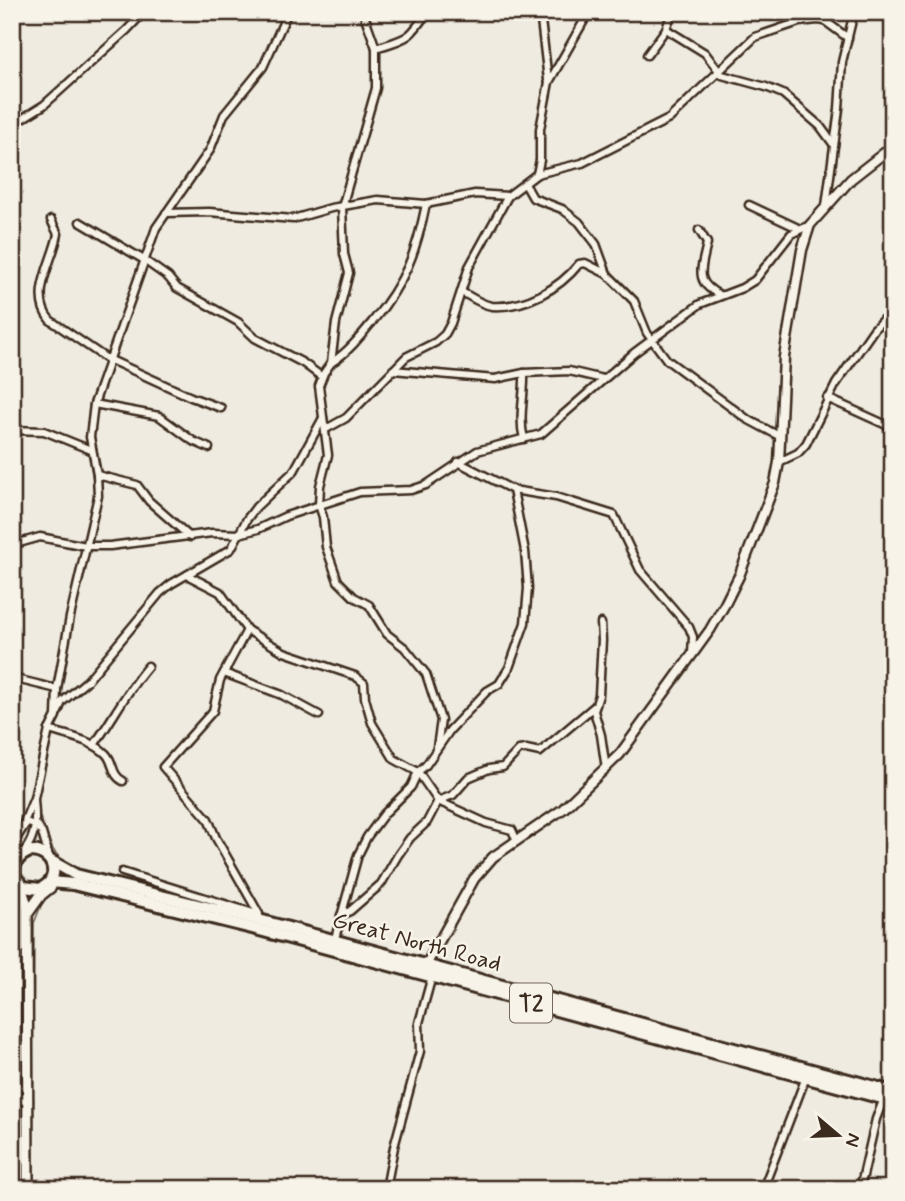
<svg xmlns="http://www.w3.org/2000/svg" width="905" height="1201" font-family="Mynerve,sans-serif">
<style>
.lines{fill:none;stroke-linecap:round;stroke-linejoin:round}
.stream{stroke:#7e7266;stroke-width:2}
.minor-casing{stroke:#3b2a1e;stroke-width:11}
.tertiary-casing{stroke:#3b2a1e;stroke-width:13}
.secondary-casing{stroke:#3b2a1e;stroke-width:14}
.primary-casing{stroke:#3b2a1e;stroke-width:16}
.minor{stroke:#f7f3e8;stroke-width:6}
.tertiary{stroke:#f7f3e8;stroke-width:8}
.secondary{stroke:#f7f3e8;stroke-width:9}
.primary{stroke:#f7f3e8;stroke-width:10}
.labels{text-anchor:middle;stroke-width:5;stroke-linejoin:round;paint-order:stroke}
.shield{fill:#f7f3e8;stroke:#73665b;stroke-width:2}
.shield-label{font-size:23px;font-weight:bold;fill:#3b2a1e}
.street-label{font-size:24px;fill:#3b2a1e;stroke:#f7f3e8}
</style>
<rect width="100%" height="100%" fill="#efebe0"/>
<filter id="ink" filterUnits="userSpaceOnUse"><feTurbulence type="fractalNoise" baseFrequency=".0143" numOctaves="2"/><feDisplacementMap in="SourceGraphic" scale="14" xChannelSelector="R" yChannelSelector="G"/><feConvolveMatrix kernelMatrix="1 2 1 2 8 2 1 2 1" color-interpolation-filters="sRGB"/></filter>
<g filter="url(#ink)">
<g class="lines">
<!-- stream -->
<g class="stream">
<polyline points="39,815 53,850 64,863"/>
<polyline points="104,877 137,883 153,888"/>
<polyline points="95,895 160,913"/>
<polyline points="32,1093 34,923 44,898"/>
</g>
<defs>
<g id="minor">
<polyline points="363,12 376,48 376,88 342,207 344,254 349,273 336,323 331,363 324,373 319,386 328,455 320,486 319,505 323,517 326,547 338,581 354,597 369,605 387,634 405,648 426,674 441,720 437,747"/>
<polyline points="540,12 548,80"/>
<polyline points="880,12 893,20"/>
<polyline points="666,29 705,53 722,75 766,87 783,94 820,126 834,145"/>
<path d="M376,48C407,38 409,40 427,12"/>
<polyline points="647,55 666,29 672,12"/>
<polyline points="12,125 44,105 127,30 144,12"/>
<polyline points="537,174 540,160 540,129 549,82 589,12"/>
<polyline points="525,184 533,198 562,209 579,222 596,244 607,274 634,301 647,333 667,360 747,419 779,436"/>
<polyline points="749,205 800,229"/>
<polyline points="826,206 839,109 842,62 854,12"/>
<polyline points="166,213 209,212 293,219 331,208 378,200 426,204 475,194 508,196 537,174 582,163 669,119 755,37 799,22 818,20 825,21 848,38"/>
<path d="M51,220L58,234C53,261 29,295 50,320L104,357L191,397L221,408"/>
<polyline points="80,222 144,260 168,277 177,288 238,322 255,338 303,363 322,377"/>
<path d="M699,230L707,243C702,268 693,282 720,295"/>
<path d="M462,292C471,297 482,305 492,306C525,308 559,289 579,264L585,263L607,274"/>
<path d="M331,363C348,352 360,337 373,321C405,282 416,254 426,204"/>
<polyline points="393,370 495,379 524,373 569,371 603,379"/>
<polyline points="827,398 893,428"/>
<polyline points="94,404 159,416 193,441 209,448"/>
<polyline points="326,429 346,418 406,357 436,342 445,334 451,323 469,267 508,196"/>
<polyline points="12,430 44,431 91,450"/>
<path d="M524,439C518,417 525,396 524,373"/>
<polyline points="458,462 513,490 556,497 614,515 640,570 689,627 693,637 692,653"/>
<polyline points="779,462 798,453 806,444 836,384 874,329 893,309"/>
<polyline points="97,475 137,485 149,501 190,537"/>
<polyline points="12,545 40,537 86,546 110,546 212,533 239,534 258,529 286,516 360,492 411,490 426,485 477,451 541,434 634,353 700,304 742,288 755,280 791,234 810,225"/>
<polyline points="187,575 220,592 247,630 284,652 355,676 364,683 365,698 372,723 394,759 418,772 438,801 486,823 512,830 517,841"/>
<polyline points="601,623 602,640 599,695 594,711 601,735 606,769"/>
<polyline points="12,629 12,634"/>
<polyline points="247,630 220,680 213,711 163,767 208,819 216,838 259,914 258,920"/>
<polyline points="224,673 282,695 319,715"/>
<polyline points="12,678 57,689"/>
<polyline points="58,712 62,702 88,680 160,593 171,584 231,549 247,519 256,507 294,471 323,418"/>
<path d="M49,730C68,736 92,740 106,754C114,762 111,775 123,781"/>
<path d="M94,745C113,719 127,690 148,666"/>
<polyline points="22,827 34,798 49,730 56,716 57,689 70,617 98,496 97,475 90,437 94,404 156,228 210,150 224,115 263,67 288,12"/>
<path d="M12,842C20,837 20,829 27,823L37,825L42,833L49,857"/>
<path d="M24,852C37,834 36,821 34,800"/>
<polyline points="122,872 257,914"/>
<polyline points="341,915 350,911 381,884 398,855 410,838 427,822 438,801 453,795 468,778 489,769 503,767 519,750 526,749 540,752 596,705"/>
<polyline points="334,942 358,855 367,837 384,814 411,787 418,772 426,765 450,730 487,691 499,684 509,668 525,623 528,588 525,551 513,490"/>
<polyline points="12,1100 29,1101"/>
<polyline points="386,1189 394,1147 420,1051 419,1023 432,976"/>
<polyline points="763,1189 806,1077"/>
<polyline points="860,1189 876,1119 884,1098"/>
</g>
<polyline id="tertiary" points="425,967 474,879 493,857 563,809 620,754 710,630 725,604 739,576 775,483 779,462 784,357 802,250 810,225 851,179 893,146"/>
<g id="secondary">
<polyline points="20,884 27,905 28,1189"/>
<polyline points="28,913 41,895 51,887"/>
</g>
<g id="primary">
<polyline points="53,862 76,875 259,920 893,1092"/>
<path d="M12,874L24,887L40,889C63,879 54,851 30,851C18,856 13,863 15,877"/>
<polyline points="50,882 73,884 256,929 893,1101"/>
</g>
</defs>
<!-- minor casing -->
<use href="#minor" class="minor-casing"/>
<!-- tertiary casing -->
<use href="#tertiary" class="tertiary-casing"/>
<!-- secondary casing -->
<use href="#secondary" class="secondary-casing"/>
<!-- primary casing -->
<use href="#primary" class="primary-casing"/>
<!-- minor -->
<use href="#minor" class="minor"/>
<!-- tertiary -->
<use href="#tertiary" class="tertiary"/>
<!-- secondary -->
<use href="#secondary" class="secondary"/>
<!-- primary -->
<use href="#primary" class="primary"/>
</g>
</g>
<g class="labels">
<!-- shield labels -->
<rect class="shield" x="510" y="983.5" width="42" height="39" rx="5"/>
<g class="shield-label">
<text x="531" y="1011">T2</text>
</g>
<!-- street labels -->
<g class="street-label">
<text transform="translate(417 941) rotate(15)" y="8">Great North Road</text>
</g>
</g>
<!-- margin -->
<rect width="905" height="1201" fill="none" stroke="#f7f3e8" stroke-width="42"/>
<rect x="21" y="21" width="863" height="1159" fill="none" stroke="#3b2a1e" stroke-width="2.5" filter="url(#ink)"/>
<!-- north arrow -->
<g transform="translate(838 1135) rotate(109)" stroke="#f7f3e8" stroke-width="5" paint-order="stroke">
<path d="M0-5L12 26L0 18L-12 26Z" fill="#3b2a1e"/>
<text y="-10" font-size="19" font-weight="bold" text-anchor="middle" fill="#3b2a1e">N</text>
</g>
</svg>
